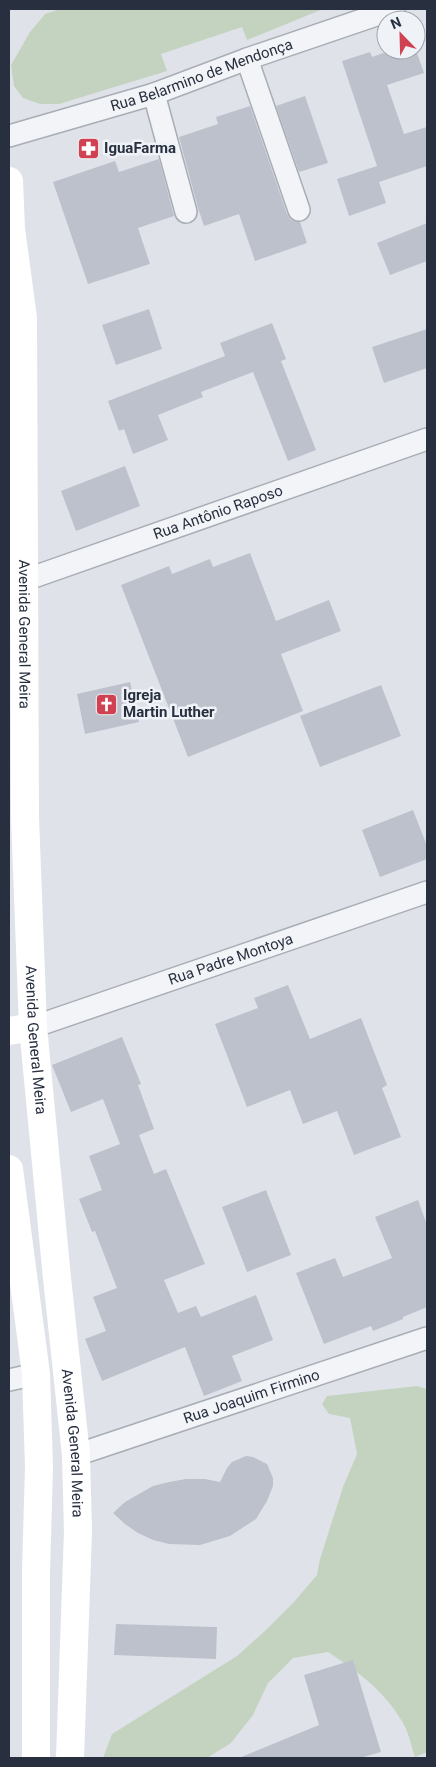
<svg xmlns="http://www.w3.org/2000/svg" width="436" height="1767" font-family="Roboto,sans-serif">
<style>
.green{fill:#c4d3c0}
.building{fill:#bcc1cc}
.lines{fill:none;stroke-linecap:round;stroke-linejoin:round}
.minor-casing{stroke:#a8adb6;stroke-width:24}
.minor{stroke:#f2f4f7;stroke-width:21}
.secondary{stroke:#fff;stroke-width:28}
.labels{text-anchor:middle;stroke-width:5;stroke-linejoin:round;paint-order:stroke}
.street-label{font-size:15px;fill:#283040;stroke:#eff2f6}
.poi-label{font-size:15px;font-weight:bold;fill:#283040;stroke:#eff2f6;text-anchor:start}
</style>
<rect width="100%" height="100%" fill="#dfe3e9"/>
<!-- green -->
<g class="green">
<polygon points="60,9 323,9 247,40 242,27 161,54 167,71 59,104 40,104 23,98 14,86 11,65 30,32 45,14"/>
<path d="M417,1386L427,1389V1752L415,1757C411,1746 409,1733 403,1723C385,1691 358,1672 328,1652L293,1658L268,1683L253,1715L231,1743L207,1758H103L112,1734L237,1656L266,1630L293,1603L317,1575L320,1559L343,1487L357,1454L350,1418L329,1414L322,1404L327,1396Z"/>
</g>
<!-- building -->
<g class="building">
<polygon points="392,50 416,50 424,73 387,85 404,134 427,127 427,166 379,182 386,203 349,216 337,179 377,166 342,61 370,52 372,57"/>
<polygon points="305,96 328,163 299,172 276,106"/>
<polygon points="250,106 287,214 291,220 300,222 307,243 255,261 239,214 204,226 198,208 179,137 218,124 216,117"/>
<polygon points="159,159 174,216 138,228 150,264 88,284 53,182 115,161 119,172"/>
<polygon points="427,223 427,261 390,275 377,243"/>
<polygon points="149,309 162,349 116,365 102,325"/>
<polygon points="272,323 286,359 281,361 316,450 288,461 253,372 201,392 203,397 158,415 168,440 133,454 124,429 119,431 108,401 225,356 220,343"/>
<polygon points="427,329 427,368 384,383 372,347"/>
<polygon points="125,466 140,506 76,531 61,491"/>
<polygon points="250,553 276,621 329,600 341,631 281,654 303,711 188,757 121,585 169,566 172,574 210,559 213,567"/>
<polygon points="130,682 139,722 85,734 77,694"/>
<polygon points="381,685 401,736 320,767 300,716"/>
<polygon points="413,810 427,846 427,859 380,877 362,830"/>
<polygon points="288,985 310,1039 361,1018 387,1085 382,1088 401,1137 354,1155 337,1111 303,1124 290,1090 247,1107 215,1024 258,1008 254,998"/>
<polygon points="122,1037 141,1084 138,1085 154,1129 139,1135 154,1174 166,1169 205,1264 164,1280 178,1313 196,1306 201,1317 256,1295 273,1340 232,1356 242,1381 204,1396 185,1347 102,1381 85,1339 106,1331 93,1297 117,1288 95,1231 92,1232 79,1199 102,1190 89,1156 120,1144 103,1099 71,1112 52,1065"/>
<polygon points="266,1190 291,1255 247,1272 222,1207"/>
<polygon points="418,1200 427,1225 427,1307 403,1317 403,1319 373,1331 371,1326 324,1344 296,1273 335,1258 343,1277 392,1258 375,1217"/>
<polygon points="246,1456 253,1457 267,1464 273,1478 273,1486 267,1501 256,1519 230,1536 200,1545 169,1544 153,1540 138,1533 125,1524 113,1513 125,1502 153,1486 169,1482 186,1479 205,1479 220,1482 227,1468 232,1462"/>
<polygon points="116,1624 217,1627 216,1659 114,1655"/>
<polygon points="353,1660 381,1752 360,1758 239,1758 319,1725 304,1675"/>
</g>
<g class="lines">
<defs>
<g id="minor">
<polyline points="247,59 299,210"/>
<polyline points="154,94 186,212"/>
<path id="s1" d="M9,136L154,94L247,59L394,9"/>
<path id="s2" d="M9,584L25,580L427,439"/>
<path id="s3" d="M33,1027L427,892"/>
<polyline points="9,1380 36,1374"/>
<path id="s4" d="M76,1455L427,1338"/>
</g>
</defs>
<!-- minor casing -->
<use href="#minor" class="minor-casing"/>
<!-- minor -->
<use href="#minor" class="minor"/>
<!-- secondary -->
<g class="secondary">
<path id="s5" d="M9,181L11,229L23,318L25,818L33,1027L57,1278L76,1455L78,1531L70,1758"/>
<polyline points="9,1031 33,1027"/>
<polyline points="9,1169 36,1374 39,1467 36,1572 36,1758"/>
</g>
</g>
<!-- icons -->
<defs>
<symbol id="pharmacy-square" viewBox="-11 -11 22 22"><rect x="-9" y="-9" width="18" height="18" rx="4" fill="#d04251" stroke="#eff2f6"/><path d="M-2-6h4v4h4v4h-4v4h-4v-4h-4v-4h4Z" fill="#fff"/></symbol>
<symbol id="church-square" viewBox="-11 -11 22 22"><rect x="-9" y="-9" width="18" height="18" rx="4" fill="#d04251" stroke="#eff2f6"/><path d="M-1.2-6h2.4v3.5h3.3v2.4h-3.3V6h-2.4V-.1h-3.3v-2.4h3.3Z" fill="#fff"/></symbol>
</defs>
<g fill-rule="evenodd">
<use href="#pharmacy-square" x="76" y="136" width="25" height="25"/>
<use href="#church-square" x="94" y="692" width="25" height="25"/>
</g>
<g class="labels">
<!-- street labels -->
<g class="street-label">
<text dy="5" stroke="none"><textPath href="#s1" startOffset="202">Rua Belarmino de Mendonça</textPath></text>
<text dy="5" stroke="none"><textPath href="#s2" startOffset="221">Rua Antônio Raposo</textPath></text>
<text dy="5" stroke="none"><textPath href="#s5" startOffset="454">Avenida General Meira</textPath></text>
<text dy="5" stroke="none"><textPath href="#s3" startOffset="209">Rua Padre Montoya</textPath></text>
<text dy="5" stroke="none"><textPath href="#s5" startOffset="860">Avenida General Meira</textPath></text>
<text dy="5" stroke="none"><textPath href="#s4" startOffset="185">Rua Joaquim Firmino</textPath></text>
<text dy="5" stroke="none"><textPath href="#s5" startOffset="1265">Avenida General Meira</textPath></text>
</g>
<!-- poi labels -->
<g class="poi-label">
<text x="104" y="153">IguaFarma</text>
<text x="123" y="700">Igreja<tspan x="123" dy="17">Martin Luther</tspan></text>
</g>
</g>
<!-- border -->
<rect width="436" height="1767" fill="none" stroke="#283040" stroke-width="20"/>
<!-- north arrow -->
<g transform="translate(401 35) rotate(337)"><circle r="24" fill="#eff2f6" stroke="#9fa4ad"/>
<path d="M0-4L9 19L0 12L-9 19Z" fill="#d04251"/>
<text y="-8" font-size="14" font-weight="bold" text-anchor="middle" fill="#283040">N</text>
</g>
</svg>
